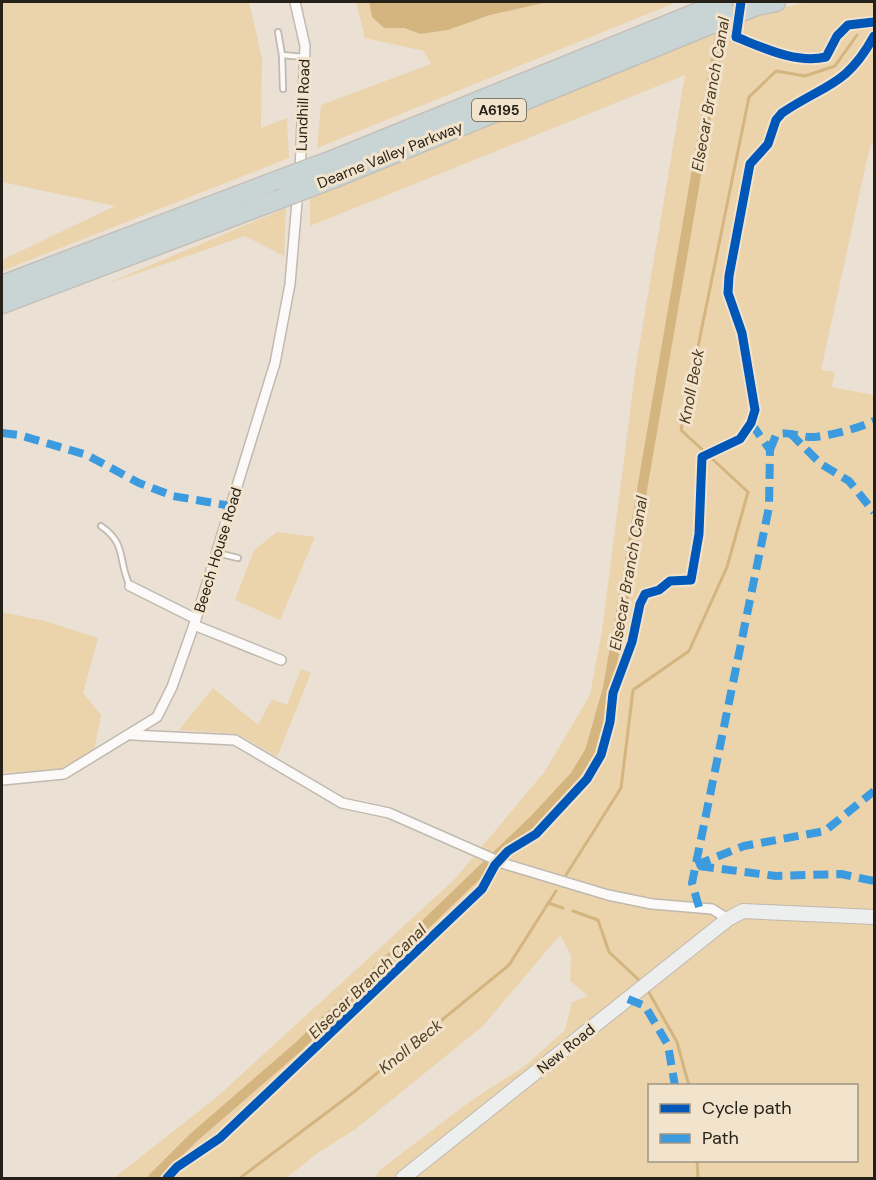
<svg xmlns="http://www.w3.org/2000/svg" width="876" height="1180" font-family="'DM Sans',sans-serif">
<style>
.green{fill:#ebd3ac;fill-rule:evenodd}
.water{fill:#d4b580}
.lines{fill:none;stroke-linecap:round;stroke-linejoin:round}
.stream{stroke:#d4b580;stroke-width:3}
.canal{stroke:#d4b580;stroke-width:10}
.lane-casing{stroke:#c0b9af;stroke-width:8}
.street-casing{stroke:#c0b9af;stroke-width:12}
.secondary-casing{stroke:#c0b9af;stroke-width:16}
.highway-casing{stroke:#c4c0b9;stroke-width:21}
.lane{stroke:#fcfaf9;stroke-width:4.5}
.street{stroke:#fcfaf9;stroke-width:9}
.secondary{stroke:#edefee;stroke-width:14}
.highway{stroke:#c9d5d5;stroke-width:18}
.highway-bridge-casing{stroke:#c4c0b9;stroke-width:21;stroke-linecap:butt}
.highway-bridge{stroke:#c9d5d5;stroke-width:18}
.quiet{stroke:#3c9bdf;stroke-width:8;stroke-dasharray:15 8;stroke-linecap:butt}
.cycleway-casing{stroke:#f2e3cc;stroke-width:13}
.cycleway{stroke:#0057b8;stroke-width:9}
.labels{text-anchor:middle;stroke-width:6;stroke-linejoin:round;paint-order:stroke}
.shield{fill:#f2e3cc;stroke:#635b4e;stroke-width:1.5}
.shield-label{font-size:14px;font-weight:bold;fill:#262118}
.street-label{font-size:15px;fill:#262118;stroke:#f2e3cc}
.water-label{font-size:16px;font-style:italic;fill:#4c3a1c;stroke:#f2e3cc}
</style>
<rect width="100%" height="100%" fill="#eae1d4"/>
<!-- green -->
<g class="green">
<polygon points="2,2 249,2 262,58 261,128 287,118 289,158 2,271 2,260 115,206 2,182"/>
<polygon points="356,2 369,2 372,17 384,28 404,28 420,34 448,30 490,15 548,2 677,2 317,148 321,105 431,64 424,51 365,38"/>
<path d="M808,2H874V143L870,146L821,370L835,372L832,387L874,395V1178H374L381,1169L472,1100L525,1066L565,1030L572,1002L588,996L570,981L571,956L560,935L483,1026L357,1128L319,1152L286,1178H114L218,1096L454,880L545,771L590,695L602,630L636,366L685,75L310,226V198L759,12ZM650,1086H856V1160H650Z"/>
<polygon points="286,208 284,256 245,236 101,286"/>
<polygon points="277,532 315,537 280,620 235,600 254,550"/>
<polygon points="2,612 45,621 98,638 83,693 101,715 94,751 61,769 2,773"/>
<polygon points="301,669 311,673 277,757 238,734 179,730 213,688 258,725 272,699 287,705"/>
</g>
<!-- water -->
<polygon class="water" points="369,2 548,2 490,15 448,30 420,34 404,28 384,28 372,17"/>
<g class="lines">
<!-- stream -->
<g class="stream">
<polyline points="566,875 621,788 633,690 689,651 727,567 748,492 681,430 749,97 776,71 805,76 835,66 857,35"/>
<polyline points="548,903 563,908"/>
<polyline points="573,911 598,920 609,952 641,982"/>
<polyline points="647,989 677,1042 689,1086"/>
<polyline points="697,1160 698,1178"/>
<polyline points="240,1178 354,1092 509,965 556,891"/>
</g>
<!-- canal -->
<polyline class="canal" points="153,1178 193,1138 298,1047 535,819 575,776 590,751 608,688 723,18"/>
<defs>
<g id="lane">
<polyline points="278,32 282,55 283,89"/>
<polyline points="282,55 304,57"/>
<path d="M101,526C128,545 117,560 130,586"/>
<polyline points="217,553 238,558"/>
</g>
<g id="street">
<polyline points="295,2 305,46 300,173"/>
<polyline points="130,586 196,619"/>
<polyline points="194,625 281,660"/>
<polyline points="132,735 235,740 342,803 389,813 505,864 608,895 652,904 712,909 728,919"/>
<polyline points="2,780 64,774 157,717 172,687 196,619 275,363 290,284 298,190"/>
</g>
<polyline id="secondary" points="403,1178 728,919 743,911 874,917"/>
<g id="highway">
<polyline points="332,160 723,2"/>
<polyline points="335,178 756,6 776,2"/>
<polyline points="2,285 278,180"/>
<polyline points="2,304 277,200"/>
</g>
</defs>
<!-- lane casing -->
<use href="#lane" class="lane-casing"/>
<!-- street casing -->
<use href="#street" class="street-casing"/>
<!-- secondary casing -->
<use href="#secondary" class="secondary-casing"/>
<!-- highway casing -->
<use href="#highway" class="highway-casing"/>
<!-- lane -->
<use href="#lane" class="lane"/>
<!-- street -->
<use href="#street" class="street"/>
<!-- secondary -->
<use href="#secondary" class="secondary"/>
<!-- highway -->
<use href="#highway" class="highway"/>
<defs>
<g id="highway-bridge">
<polyline points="278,180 332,160"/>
<polyline points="277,200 335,178"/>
</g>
</defs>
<!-- highway-bridge casing -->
<use href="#highway-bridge" class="highway-bridge-casing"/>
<!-- highway-bridge -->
<use href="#highway-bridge" class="highway-bridge"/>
<!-- quiet -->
<g class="quiet">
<polyline points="2,433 19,435 87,455 139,483 173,496 231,506"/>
<polyline points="790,433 821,464 849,481 874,512"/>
<path d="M770,450L776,435C790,430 800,438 814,437C834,435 855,429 874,421"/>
<polyline points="696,865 744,846 825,831 874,791"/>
<polyline points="699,866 776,876 841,874 874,881"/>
<polyline points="699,907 692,883 769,507 770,450 751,423"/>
<polyline points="628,999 645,1006 668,1045 675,1086"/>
</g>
<defs>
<g id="cycleway">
<path d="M741,2L736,37C764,48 796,64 826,57L837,36L848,25L874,22"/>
<path d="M167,1178L177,1167L220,1138L402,965L482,889L495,865L508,851L536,834L587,779L601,755L610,722L613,693L632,642L640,604L645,594L659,590L670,581L691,580L699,534L702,457L740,439L751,423L755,410L742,333L728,293L729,276L750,164L768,144L776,120L782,113C825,84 847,86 874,36"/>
</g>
</defs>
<!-- cycleway casing -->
<use href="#cycleway" class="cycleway-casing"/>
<!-- cycleway -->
<use href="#cycleway" class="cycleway"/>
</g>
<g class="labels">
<!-- shield labels -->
<rect class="shield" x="472" y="99" width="54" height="22" rx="4.5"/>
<g class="shield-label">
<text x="499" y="115">A6195</text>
</g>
<!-- street labels -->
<g class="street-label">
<text transform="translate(303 105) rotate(-88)" y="5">Lundhill Road</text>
<text transform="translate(390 155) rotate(-22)" y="5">Dearne Valley Parkway</text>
<text transform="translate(218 550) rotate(-73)" y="5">Beech House Road</text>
<text transform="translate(566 1049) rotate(-39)" y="5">New Road</text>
</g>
<!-- water labels -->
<g class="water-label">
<text transform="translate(710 94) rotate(-80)" y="6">Elsecar Branch Canal</text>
<text transform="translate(691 386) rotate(-79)" y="6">Knoll Beck</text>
<text transform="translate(628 573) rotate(-80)" y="6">Elsecar Branch Canal</text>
<text transform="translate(367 981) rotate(-44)" y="6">Elsecar Branch Canal</text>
<text transform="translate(410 1046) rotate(-39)" y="6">Knoll Beck</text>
</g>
</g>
<!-- border -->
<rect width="876" height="1180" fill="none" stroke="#262118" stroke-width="6"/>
<!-- legend -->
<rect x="648" y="1084" width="210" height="78" fill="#f2e3cc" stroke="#a09584" stroke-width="1.5"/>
<rect x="660" y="1104" width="30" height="9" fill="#0057b8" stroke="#a09584" stroke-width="1.5"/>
<text x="702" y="1114" font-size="18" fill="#262118">Cycle path</text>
<rect x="660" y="1134" width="30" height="9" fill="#3c9bdf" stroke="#a09584" stroke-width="1.5"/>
<text x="702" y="1144" font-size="18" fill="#262118">Path</text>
</svg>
